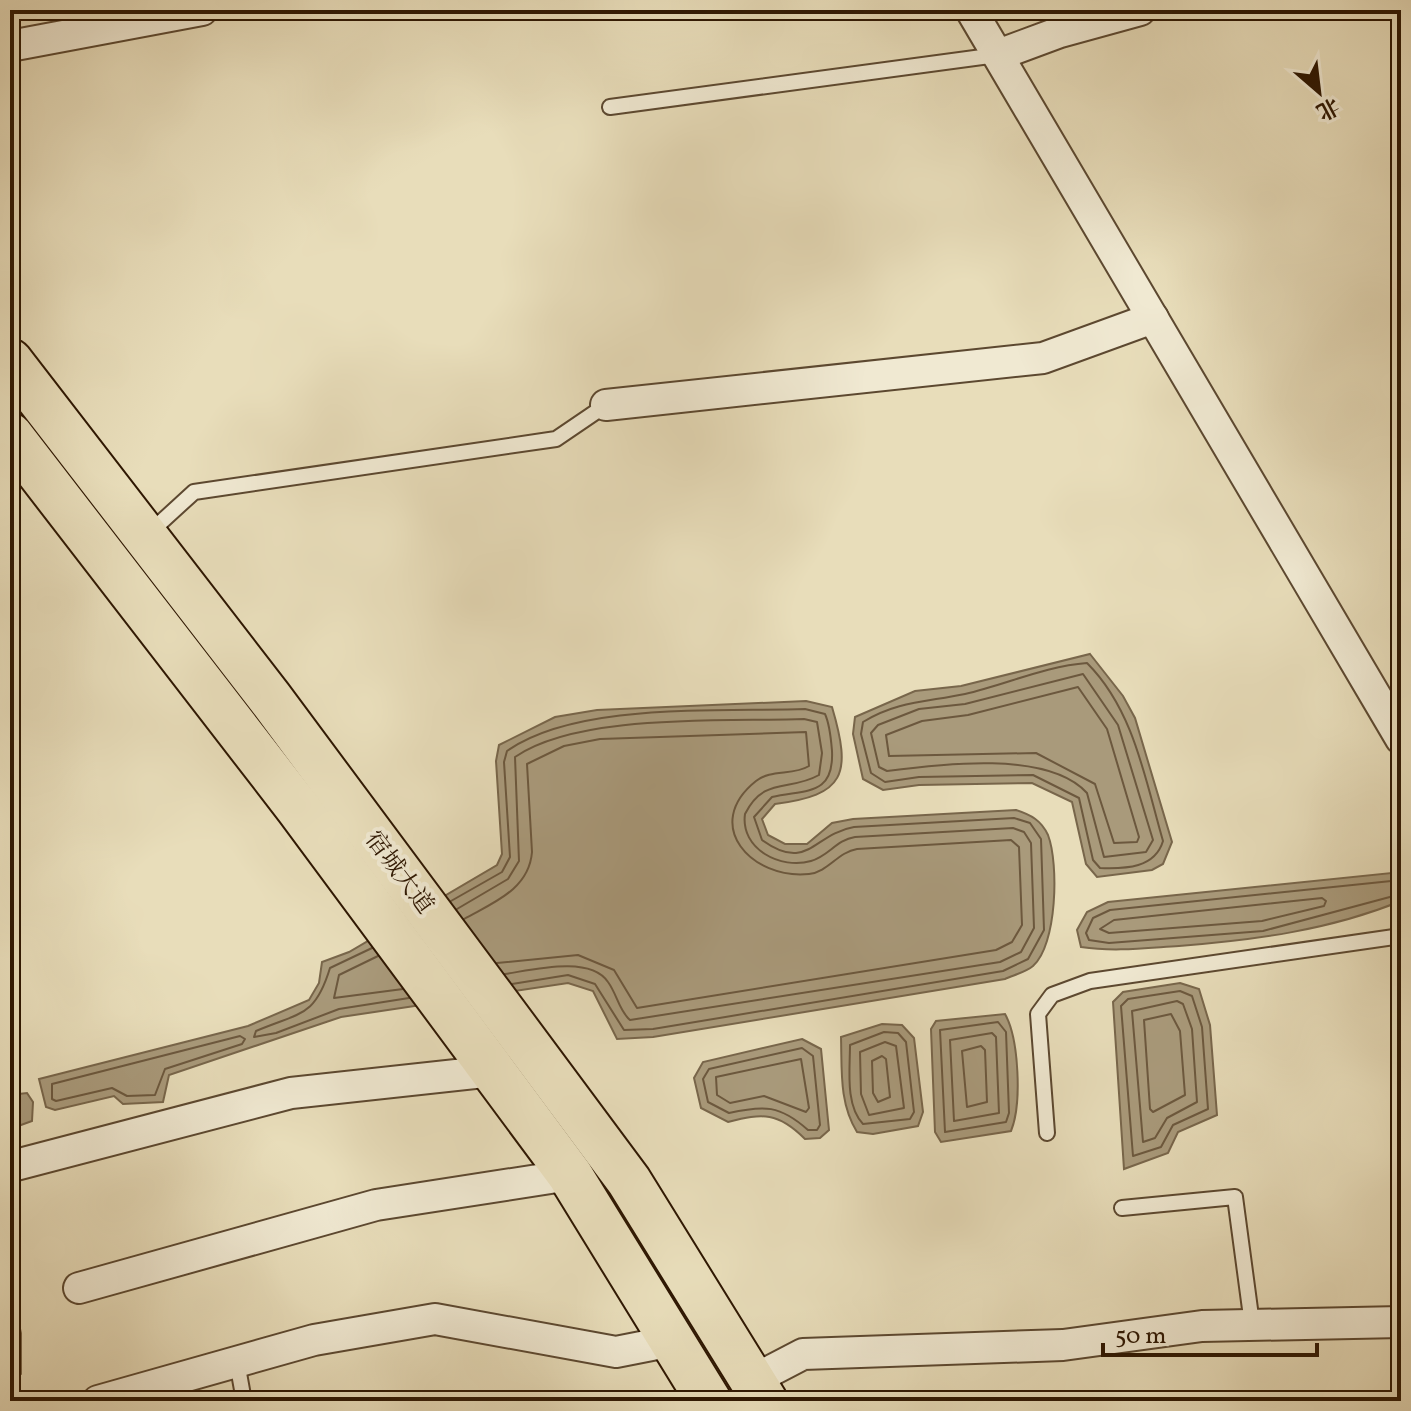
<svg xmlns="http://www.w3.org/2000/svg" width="1411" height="1411" font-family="Vollkorn,'Noto Serif SC',serif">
<rect width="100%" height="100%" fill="#e8ddba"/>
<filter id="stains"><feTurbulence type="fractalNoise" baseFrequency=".0025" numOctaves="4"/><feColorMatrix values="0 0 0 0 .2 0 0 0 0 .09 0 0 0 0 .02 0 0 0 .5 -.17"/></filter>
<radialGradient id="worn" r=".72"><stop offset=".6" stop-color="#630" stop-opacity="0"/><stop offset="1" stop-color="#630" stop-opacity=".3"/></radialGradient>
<g fill="#a99a7b" stroke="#78664b" stroke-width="2">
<polygon points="1090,654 1123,696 1135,718 1172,842 1163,864 1152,870 1097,877 1086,864 1072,802 1032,783 919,785 883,790 863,779 853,734 855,717 915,691 961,686"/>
<path d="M 806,701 L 832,707 C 852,775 845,795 775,804 L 762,819 L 768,835 L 785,844 L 807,844 L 832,823 L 853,819 L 1016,810 C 1031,815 1041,820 1048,835 C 1059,864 1057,945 1033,966 C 1026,972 1014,975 1005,979 L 653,1037 L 617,1039 L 593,991 L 568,983 L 341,1017 L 169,1075 L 163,1102 L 123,1104 L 114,1096 L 55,1110 L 46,1107 L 39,1079 L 248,1026 L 309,1000 L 319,983 L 322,962 L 349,952 L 497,865 L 502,854 L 496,761 L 499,745 L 555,717 L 597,710 Z"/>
<path d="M 1401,872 L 1401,901 C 1330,930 1255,940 1179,946 C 1146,948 1114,952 1081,947 L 1077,930 L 1087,912 L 1108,902 Z"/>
<polygon points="1180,983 1199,989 1210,1025 1217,1115 1178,1132 1168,1153 1124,1169 1113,1002 1123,992"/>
<path d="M 1005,1014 C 1019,1039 1022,1104 1011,1131 L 941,1142 L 935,1132 L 931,1029 L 936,1021 Z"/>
<path d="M 882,1024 L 902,1025 L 914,1038 L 923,1112 L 918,1126 L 873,1134 L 857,1132 C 839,1103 842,1070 841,1037 Z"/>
<path d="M 802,1039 L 821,1049 L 829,1130 L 820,1138 L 805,1139 C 778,1112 763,1113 728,1122 L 701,1108 L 694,1078 L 703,1062 Z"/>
<polygon points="27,1093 33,1102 32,1121 10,1129 10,1095"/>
<polygon points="10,1286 21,1333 21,1374 10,1381"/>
</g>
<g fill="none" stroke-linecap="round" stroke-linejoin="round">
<g stroke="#6c583e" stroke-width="2">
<path d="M 1087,663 C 1134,710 1145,779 1163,841 C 1155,868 1126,869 1100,868 L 1093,860 L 1079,798 L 1033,775 L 919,777 L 885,782 L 871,773 L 861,734 L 863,722 C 897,701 927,702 965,694 C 1005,685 1045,666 1087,663 Z"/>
<path d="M 1083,674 L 1118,725 L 1153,840 L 1146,852 L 1104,857 L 1087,793 C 1048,750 940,764 887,771 L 879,767 L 871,733 L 878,725 L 919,709 L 965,704 Z"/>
<polygon points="1078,687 1107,729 1139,837 1137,842 1114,843 1095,784 1036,753 889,756 886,735 922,721 968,715"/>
<polyline points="1401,880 1110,910 1093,918 1086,933 1089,940 1109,943 1263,931 1401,894"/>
<polygon points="1322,898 1326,901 1324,906 1262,921 1109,933 1100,929 1114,920"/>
<path d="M 451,901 L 502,872 L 510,857 L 504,762 L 507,751 C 577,702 719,712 805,709 L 825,714 C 830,725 831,739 832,751 C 834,797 805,789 772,797 L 754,817 L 762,840 C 808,873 813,834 854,827 L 1014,818 L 1030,823 L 1041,839 L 1044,930 L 1028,959 L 1003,971 L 653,1029 L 624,1030 L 595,984 L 568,975 L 512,984"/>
<path d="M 457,909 L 508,879 L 519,861 L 515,757 C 579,713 725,722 804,719 L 817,722 L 822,753 L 819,775 C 789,792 764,776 745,814 C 740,849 781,870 811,861 C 829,856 836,840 855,837 L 1013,828 L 1024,832 L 1031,843 L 1034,928 L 1021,952 L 1000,962 L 630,1020 C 619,1011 617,994 608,982 C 590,955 532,970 505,974"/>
<path d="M 464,919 C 492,903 529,890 532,852 L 527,764 L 564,746 L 600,739 L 806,732 L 809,766 C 793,776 771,769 756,781 C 701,825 752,880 809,874 C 828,872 838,852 857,849 L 1011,840 L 1019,847 L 1022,925 L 1012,942 L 996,950 L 637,1008 L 614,970 L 578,955 L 497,963"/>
<path d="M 372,948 L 330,968 C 315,1017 301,1012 256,1031 L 254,1037 L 276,1033 L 339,1009 L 409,998"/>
<polyline points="378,956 339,975 334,998 403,989"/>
<polygon points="1180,991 1192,996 1202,1027 1208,1109 1173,1125 1161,1147 1133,1156 1121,1006 1128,999"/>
<polygon points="1177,1001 1183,1004 1192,1029 1197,1102 1167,1118 1155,1138 1143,1142 1132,1011"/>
<polygon points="1171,1014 1180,1031 1185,1095 1153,1112 1150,1109 1144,1020"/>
<polygon points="998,1022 1006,1032 1009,1113 1006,1122 945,1132 940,1030"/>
<path d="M 884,1032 L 898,1033 L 906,1042 L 914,1112 L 910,1119 L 863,1124 C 845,1105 850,1069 850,1045 Z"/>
<polygon points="992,1033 996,1037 999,1113 954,1121 950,1040"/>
<polygon points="240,1036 245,1039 242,1044 165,1069 155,1095 127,1096 112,1088 56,1101 52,1099 52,1084"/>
<polygon points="885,1042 896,1046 904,1108 869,1115 861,1094 860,1052"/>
<polygon points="981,1046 985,1050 987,1102 967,1107 962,1051"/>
<path d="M 802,1048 L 813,1056 L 820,1125 L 817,1130 L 808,1130 C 780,1105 764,1105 729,1113 L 708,1102 L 703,1079 L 709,1069 Z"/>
<polygon points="882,1056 886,1059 890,1097 878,1102 873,1093 872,1061"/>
<polygon points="801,1059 809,1108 806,1112 764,1096 730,1103 717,1095 716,1077"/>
</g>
<defs>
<g id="lane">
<polyline points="610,107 997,55"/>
<polyline points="148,534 194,492 556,439 606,405"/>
<polyline points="1047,1133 1038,1014 1052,995 1090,981 1401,936"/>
<polyline points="1122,1208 1235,1197 1252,1324"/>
<polyline points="237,1362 244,1401"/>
</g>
<g id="street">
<polyline points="971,10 1401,739"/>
<polyline points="10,46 202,10"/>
<polyline points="998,55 1060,32 1140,10"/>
<polyline points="606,405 1043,358 1153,318"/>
<polyline points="12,1166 291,1093 493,1071"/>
<polyline points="79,1288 376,1205 570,1175"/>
<polyline points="753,1380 803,1354 1063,1345 1202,1326 1401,1322"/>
<polyline points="98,1401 314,1340 435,1319 616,1352 672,1341"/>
</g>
<g id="primary">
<polyline points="10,361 270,698 629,1181 765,1401"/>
<polyline points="10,435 298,808 570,1175 709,1401"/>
</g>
</defs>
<use href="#lane" stroke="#5c4830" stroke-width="18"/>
<use href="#street" stroke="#5c4830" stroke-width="34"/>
<use href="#primary" stroke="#2e1702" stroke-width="48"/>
<use href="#lane" stroke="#f0e9d2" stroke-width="14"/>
<use href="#street" stroke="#f0e9d2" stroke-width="30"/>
<use href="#primary" stroke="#e8ddba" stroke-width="44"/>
</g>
<g text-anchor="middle" stroke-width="8" stroke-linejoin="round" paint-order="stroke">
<g font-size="24" fill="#2e1702" stroke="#f0e9d2">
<text transform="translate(400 872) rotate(53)" y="8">宿城大道</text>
</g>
</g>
<rect width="1411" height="1411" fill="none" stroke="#e8ddba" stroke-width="40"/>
<rect x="12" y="12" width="1387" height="1387" fill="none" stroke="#2e1702" stroke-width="4"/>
<rect x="20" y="20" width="1371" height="1371" fill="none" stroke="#2e1702" stroke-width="2"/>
<g transform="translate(1319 92) rotate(152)" stroke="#f0e9d2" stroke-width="6" paint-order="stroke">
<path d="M0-6L14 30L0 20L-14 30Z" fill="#2e1702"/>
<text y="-12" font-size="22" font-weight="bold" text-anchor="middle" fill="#2e1702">北</text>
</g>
<path d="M1103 1343v12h214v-12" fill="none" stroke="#2e1702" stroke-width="4"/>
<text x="1115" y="1343" font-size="24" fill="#2e1702" stroke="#f0e9d2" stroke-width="6" paint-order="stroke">50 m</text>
<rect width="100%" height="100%" filter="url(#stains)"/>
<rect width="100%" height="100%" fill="url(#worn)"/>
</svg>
